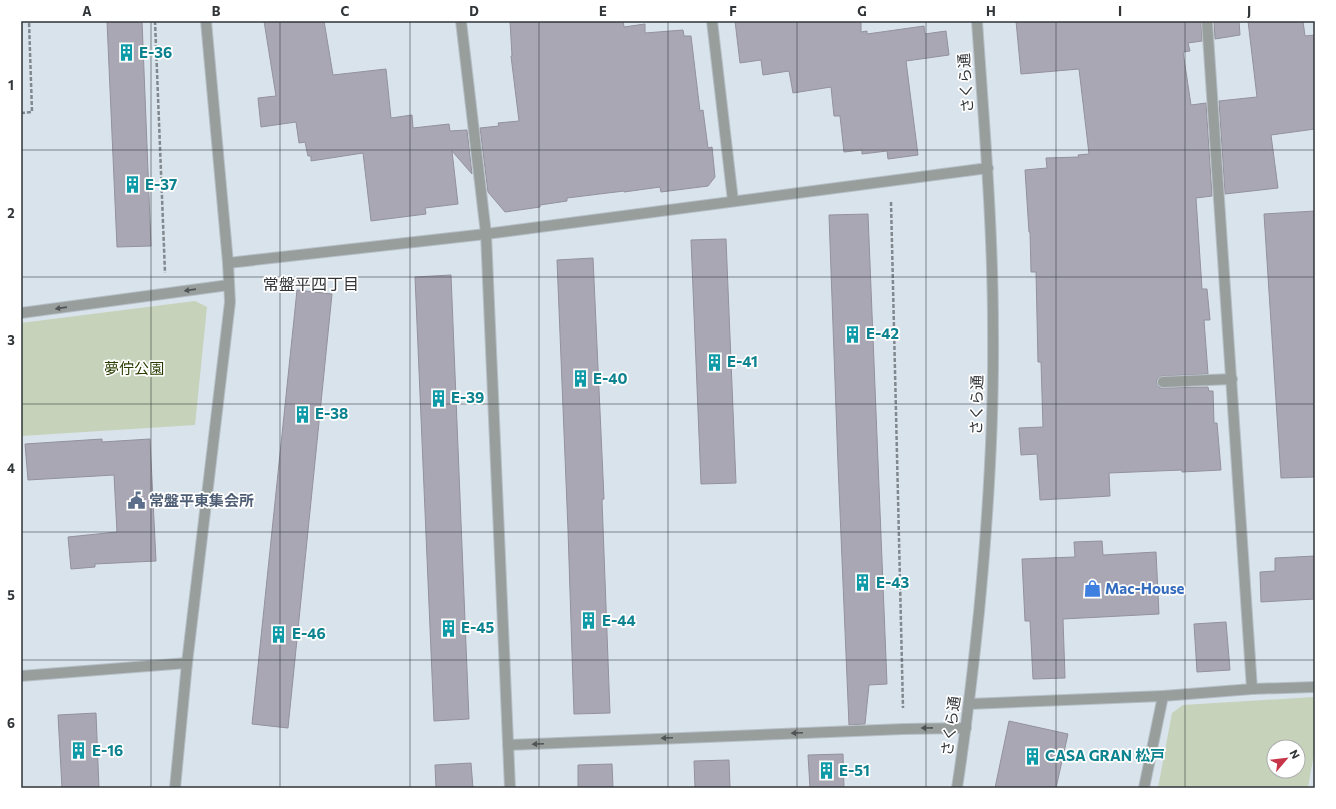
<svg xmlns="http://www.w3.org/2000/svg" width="1336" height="809" font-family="Commissioner,'Noto Sans JP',sans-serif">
<rect width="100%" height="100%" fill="#d9e3ec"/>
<g fill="#c6d2b9" fill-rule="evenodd">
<polygon points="195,301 207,307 195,425 21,436 21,323"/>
<path d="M 1314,697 L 1315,747 L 1308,788 L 1158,788 L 1172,713 L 1183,705 ZM 1274,747 L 1298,747 L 1298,771 L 1274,771 Z"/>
</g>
<g fill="#a9a7b3" stroke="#93919c">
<polygon points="107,21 142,21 151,246 117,247"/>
<polygon points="264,21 324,21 333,75 386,69 391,118 412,115 413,128 449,124 450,131 467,130 472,174 452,151 458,204 425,208 426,214 371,221 363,153 311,161 311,156 308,156 305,142 299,143 296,122 261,127 258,98 276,96"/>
<polygon points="510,21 623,21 624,27 645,24 645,33 683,30 684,36 691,36 700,111 703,110 708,148 712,147 715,177 708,186 661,192 660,187 624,192 624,191 567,198 567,201 540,205 540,207 505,212 488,192 480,128 499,126 498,123 519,121 511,56 512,56"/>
<polygon points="735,21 861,21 861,32 867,31 867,34 924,26 925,34 946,31 949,55 906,61 918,155 888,159 887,151 862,154 862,150 844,152 840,116 834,116 831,87 793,93 789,71 763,75 761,60 740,63"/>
<polygon points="1016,21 1201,21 1202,41 1188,43 1190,51 1183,52 1191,105 1206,103 1212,196 1196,198 1202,289 1207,289 1210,320 1204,320 1208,374 1162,376 1157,379 1157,383 1160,388 1163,388 1208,387 1209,391 1213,391 1214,423 1217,423 1221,470 1182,472 1182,470 1109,473 1110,496 1040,500 1037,454 1021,455 1019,428 1043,427 1041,362 1038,362 1036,272 1031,272 1030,232 1029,232 1025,170 1047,168 1046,158 1079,157 1078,155 1089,154 1079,69 1021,74"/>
<polygon points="1214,21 1239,21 1240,35 1215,39"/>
<polygon points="1248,21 1303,21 1305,36 1315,35 1315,129 1271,135 1278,188 1225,194 1219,101 1257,97"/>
<polygon points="1315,211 1315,477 1281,478 1264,214"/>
<polygon points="868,214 887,684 869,685 865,724 849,725 838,464 829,215"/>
<polygon points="726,239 736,483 701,484 691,240"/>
<polygon points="593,258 604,499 602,500 610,713 574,714 568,530 557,260"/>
<polygon points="451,275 469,719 434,721 415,277"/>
<polygon points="297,290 332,294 288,728 252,724"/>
<polygon points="102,439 102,442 150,439 156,561 95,564 95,567 71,569 68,537 117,532 114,475 28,480 25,444"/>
<polygon points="1102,541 1103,555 1156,552 1159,614 1063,619 1065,678 1033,679 1030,621 1025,621 1022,559 1075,557 1074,542"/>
<polygon points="1315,556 1315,599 1261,602 1260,572 1275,571 1275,558"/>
<polygon points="1226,622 1230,670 1197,672 1194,624"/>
<polygon points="96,713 99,788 62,788 58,715"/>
<polygon points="1009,721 1068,734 1056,788 995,788"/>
<polygon points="843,754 844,788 810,788 808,755"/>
<polygon points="729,760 730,788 695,788 694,761"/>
<polygon points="471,763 473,788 436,788 435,765"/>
<polygon points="612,764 613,788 578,788 578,765"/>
</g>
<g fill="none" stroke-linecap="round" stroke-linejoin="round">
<defs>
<g id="minor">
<polyline points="461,21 486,234 510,788"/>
<polyline points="712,21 733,201"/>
<polyline points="228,263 486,234 988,168"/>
<polyline points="21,313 229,285"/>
<polyline points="1163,382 1232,379"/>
<polyline points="21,676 187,663"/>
<polyline points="1252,689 1315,687"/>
<polyline points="969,704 1163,696"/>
<polyline points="508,745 904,729 966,728"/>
<polyline points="175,788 187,663 230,302 228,263 206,21"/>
<path d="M 957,788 C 966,729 973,671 979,612 C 988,518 994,424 993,330 C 993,227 984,124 977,21"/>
<polyline points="1144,788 1163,696 1252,689 1207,21"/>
</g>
</defs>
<use href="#minor" stroke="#b7c0c8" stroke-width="12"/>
<g stroke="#81888e" stroke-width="2.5" stroke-dasharray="4 2" stroke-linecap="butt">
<polyline points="155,21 165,273"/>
<polyline points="21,113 32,112 29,21"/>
<polyline points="891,202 903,708"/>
</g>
<use href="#minor" stroke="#989e9c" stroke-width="10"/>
</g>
<defs><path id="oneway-solid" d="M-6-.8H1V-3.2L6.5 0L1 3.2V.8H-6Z"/></defs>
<g fill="#505456">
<use href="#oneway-solid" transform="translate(190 290) rotate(172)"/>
<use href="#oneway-solid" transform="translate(61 308) rotate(172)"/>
<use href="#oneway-solid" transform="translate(927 728) rotate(179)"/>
<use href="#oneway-solid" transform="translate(797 733) rotate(178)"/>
<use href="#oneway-solid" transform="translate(667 738) rotate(178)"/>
<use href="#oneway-solid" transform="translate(538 744) rotate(178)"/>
</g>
<path fill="none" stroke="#313538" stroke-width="1" stroke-opacity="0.55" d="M 151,21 L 151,788M 280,21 L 280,788M 410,21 L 410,788M 539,21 L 539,788M 668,21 L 668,788M 797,21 L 797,788M 926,21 L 926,788M 1056,21 L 1056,788M 1185,21 L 1185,788M 21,150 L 1315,150M 21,277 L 1315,277M 21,404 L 1315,404M 21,532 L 1315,532M 21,660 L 1315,660"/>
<defs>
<symbol id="building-bare" viewBox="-9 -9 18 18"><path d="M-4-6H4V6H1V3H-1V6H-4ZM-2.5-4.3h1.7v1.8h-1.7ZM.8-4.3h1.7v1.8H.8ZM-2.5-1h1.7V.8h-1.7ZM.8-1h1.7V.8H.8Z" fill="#0f9aa8" stroke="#fff" stroke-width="2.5" paint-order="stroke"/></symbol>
<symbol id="civic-bare" viewBox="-9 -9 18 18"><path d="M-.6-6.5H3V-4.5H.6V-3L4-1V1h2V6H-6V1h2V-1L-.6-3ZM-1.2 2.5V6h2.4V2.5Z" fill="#5c6f8a" stroke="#fff" stroke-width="2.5" paint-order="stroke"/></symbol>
<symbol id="shop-bare" viewBox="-9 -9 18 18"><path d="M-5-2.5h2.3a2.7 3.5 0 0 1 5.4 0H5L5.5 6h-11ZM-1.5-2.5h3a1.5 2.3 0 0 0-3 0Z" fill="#3f7fe0" stroke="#fff" stroke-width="2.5" paint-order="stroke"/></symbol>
</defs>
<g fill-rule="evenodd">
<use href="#building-bare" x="114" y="40" width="25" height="25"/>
<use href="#building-bare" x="120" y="172" width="25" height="25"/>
<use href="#building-bare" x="840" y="322" width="25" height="25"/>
<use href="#building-bare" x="702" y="350" width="25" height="25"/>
<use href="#building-bare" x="568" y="366" width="25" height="25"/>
<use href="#building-bare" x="426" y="386" width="25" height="25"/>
<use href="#building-bare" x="290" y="402" width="25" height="25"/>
<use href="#civic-bare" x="124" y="488" width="25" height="25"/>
<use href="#building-bare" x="850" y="570" width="25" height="25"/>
<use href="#shop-bare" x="1080" y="576" width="25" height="25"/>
<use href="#building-bare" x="576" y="608" width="25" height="25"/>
<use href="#building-bare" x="436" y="616" width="25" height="25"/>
<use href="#building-bare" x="266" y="622" width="25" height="25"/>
<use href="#building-bare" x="66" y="738" width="25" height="25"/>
<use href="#building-bare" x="1020" y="744" width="25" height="25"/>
<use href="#building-bare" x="814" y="758" width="25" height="25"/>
</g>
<g text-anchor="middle" stroke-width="3.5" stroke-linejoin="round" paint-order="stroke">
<g font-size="15" font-weight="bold" fill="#0d838f" stroke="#fff" text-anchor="start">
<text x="139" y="58">E-36</text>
<text x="145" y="190">E-37</text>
<text x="866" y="339">E-42</text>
<text x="727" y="367">E-41</text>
<text x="593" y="384">E-40</text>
<text x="451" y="403">E-39</text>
<text x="315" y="419">E-38</text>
<text x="876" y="588">E-43</text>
<text x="602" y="626">E-44</text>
<text x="461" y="633">E-45</text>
<text x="292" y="639">E-46</text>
<text x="92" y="756">E-16</text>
<text x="1045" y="761">CASA GRAN 松戸</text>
<text x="839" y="776">E-51</text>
</g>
<g font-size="15" fill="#313538" stroke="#fff">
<text transform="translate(966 83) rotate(-94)" y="5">さくら通</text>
<text transform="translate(977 405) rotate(-89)" y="5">さくら通</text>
<text transform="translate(951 726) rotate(-82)" y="5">さくら通</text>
</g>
<g font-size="15" fill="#283c00" stroke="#fff">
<text x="134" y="374">夢佇公園</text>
</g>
<g font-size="15" font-weight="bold" fill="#4e5e75" stroke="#fff" text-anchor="start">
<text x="149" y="506">常盤平東集会所</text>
</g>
<g font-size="15" font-weight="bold" fill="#366cbe" stroke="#fff" text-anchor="start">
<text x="1105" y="594">Mac-House</text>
</g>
<g font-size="16" fill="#313538" stroke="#fff">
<text x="311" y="290">常盤平四丁目</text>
</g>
</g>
<rect width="1336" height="809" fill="none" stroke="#ffffff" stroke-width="44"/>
<g transform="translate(1286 759) rotate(62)"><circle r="19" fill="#ffffff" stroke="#adaeaf"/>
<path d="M0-3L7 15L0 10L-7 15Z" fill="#c63648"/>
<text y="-6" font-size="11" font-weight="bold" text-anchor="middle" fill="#313538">N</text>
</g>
<rect x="22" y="22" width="1292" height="765" fill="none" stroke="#313538" stroke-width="1.5"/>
<g font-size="13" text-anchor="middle" font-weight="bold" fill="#313538">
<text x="87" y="16">A</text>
<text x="216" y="16">B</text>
<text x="345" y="16">C</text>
<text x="474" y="16">D</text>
<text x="603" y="16">E</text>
<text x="733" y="16">F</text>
<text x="862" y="16">G</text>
<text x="991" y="16">H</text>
<text x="1120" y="16">I</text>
<text x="1249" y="16">J</text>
<text x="11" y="90">1</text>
<text x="11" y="218">2</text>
<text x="11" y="345">3</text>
<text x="11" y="473">4</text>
<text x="11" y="600">5</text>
<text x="11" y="728">6</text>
</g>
</svg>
